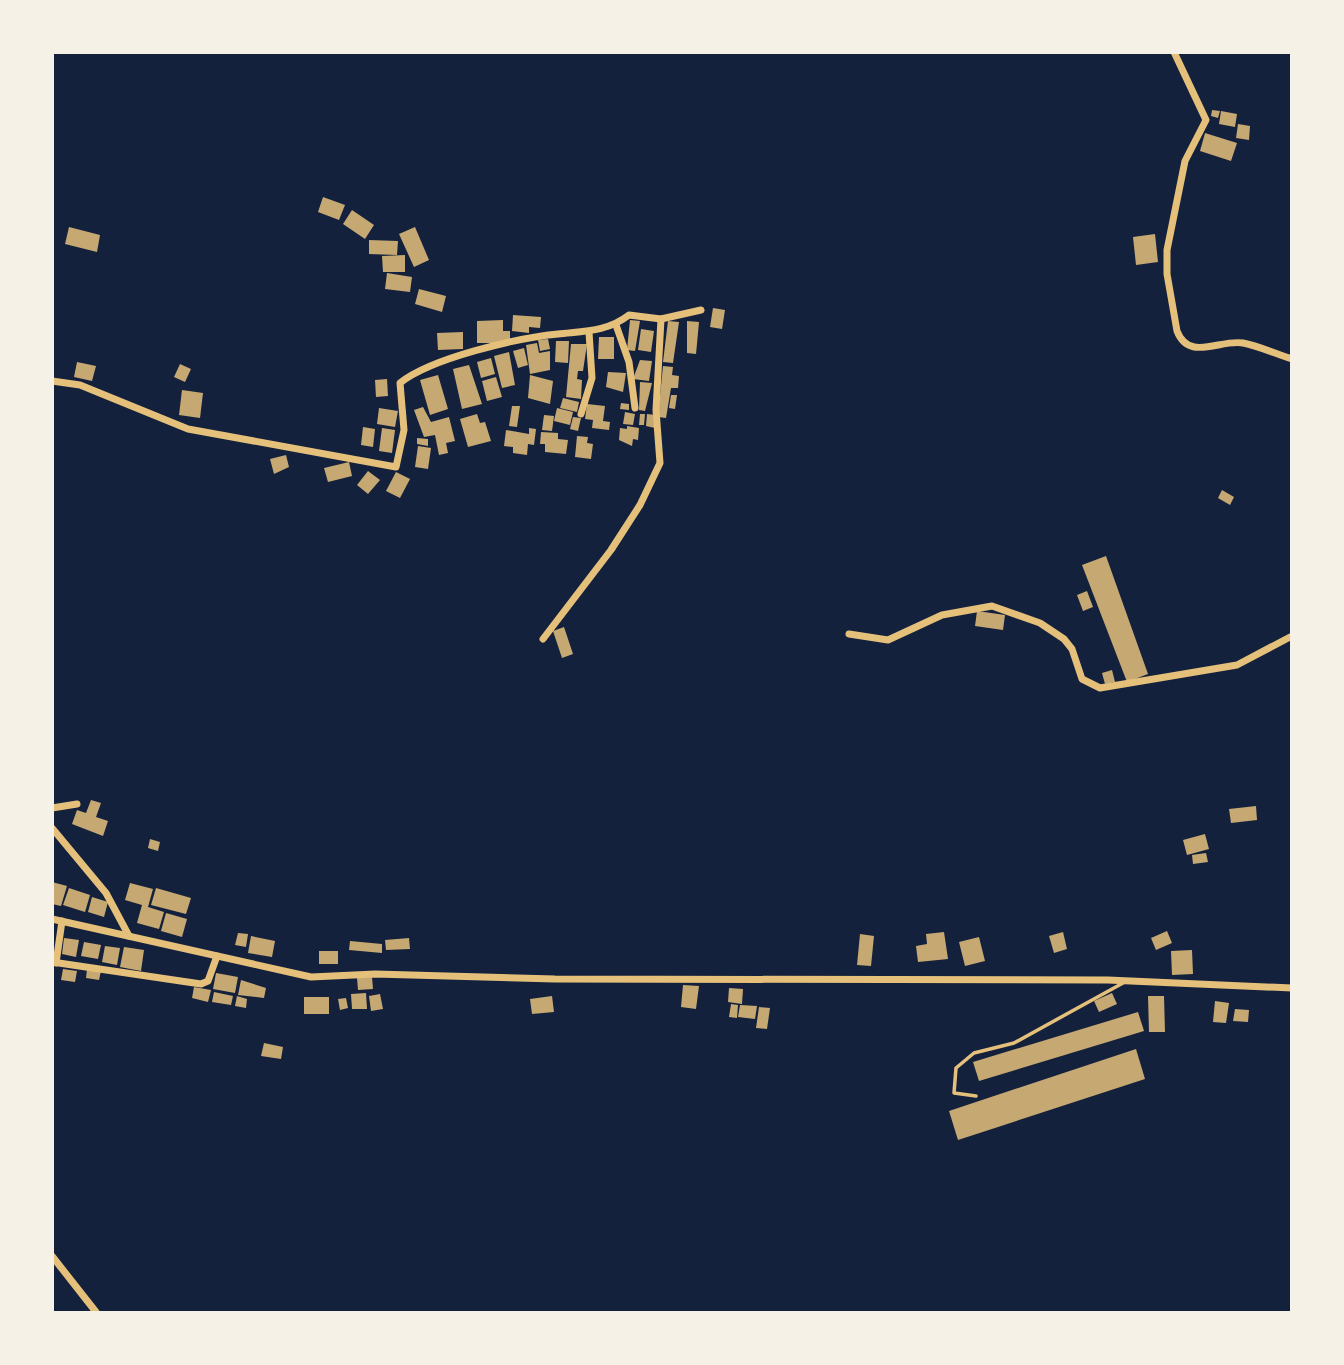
<svg xmlns="http://www.w3.org/2000/svg" width="1344" height="1365" font-family="'Nunito Sans',sans-serif">
<rect width="100%" height="100%" fill="#14213d"/>
<g fill="#c6a872">
<polygon points="1212,110 1220,111 1218,118 1211,116"/>
<polygon points="1221,111 1237,114 1235,127 1219,124"/>
<polygon points="1238,124 1250,126 1249,140 1236,138"/>
<polygon points="1205,133 1237,143 1231,161 1200,151"/>
<polygon points="323,197 345,205 339,220 318,212"/>
<polygon points="352,210 374,225 365,239 343,224"/>
<polygon points="69,227 100,235 97,252 65,244"/>
<polygon points="415,227 429,260 414,267 399,234"/>
<polygon points="1155,234 1158,262 1136,265 1133,237"/>
<polygon points="369,240 398,241 397,255 369,254"/>
<polygon points="405,255 405,272 383,272 382,256"/>
<polygon points="387,273 412,277 410,292 385,289"/>
<polygon points="419,289 446,296 442,312 415,304"/>
<polygon points="713,308 725,310 722,329 710,327"/>
<polygon points="513,315 541,317 540,328 529,327 529,333 512,331"/>
<polygon points="503,320 503,331 510,331 510,343 477,343 477,321"/>
<polygon points="630,320 640,321 635,351 627,350"/>
<polygon points="668,321 679,322 673,363 663,362"/>
<polygon points="687,321 699,322 696,354 687,353"/>
<polygon points="641,329 654,331 651,352 638,350"/>
<polygon points="463,332 463,349 438,350 437,333"/>
<polygon points="599,337 614,337 614,359 598,359"/>
<polygon points="548,339 550,349 540,351 538,340"/>
<polygon points="556,341 569,341 568,363 555,362"/>
<polygon points="537,343 539,353 550,351 550,370 530,374 526,345"/>
<polygon points="571,344 587,344 583,371 578,371 577,379 582,380 581,399 566,397"/>
<polygon points="524,348 528,365 518,368 513,351"/>
<polygon points="509,352 515,385 502,388 494,356"/>
<polygon points="491,358 495,374 481,378 477,362"/>
<polygon points="640,360 652,361 649,381 633,379"/>
<polygon points="77,362 96,366 92,381 74,377"/>
<polygon points="180,364 191,369 185,382 174,377"/>
<polygon points="469,365 482,404 462,409 453,369"/>
<polygon points="663,366 673,367 672,375 679,376 678,388 671,388 666,418 658,417"/>
<polygon points="608,372 626,373 623,392 606,387"/>
<polygon points="438,375 448,409 430,415 420,380"/>
<polygon points="530,375 553,381 550,404 528,398"/>
<polygon points="496,377 502,397 487,401 482,381"/>
<polygon points="387,379 388,396 376,397 375,380"/>
<polygon points="640,382 652,383 645,411 639,410"/>
<polygon points="182,390 203,393 200,418 179,415"/>
<polygon points="671,395 677,395 675,409 669,408"/>
<polygon points="563,398 579,402 577,412 560,408"/>
<polygon points="621,403 629,404 629,410 620,409"/>
<polygon points="587,404 605,406 603,421 610,422 609,430 592,428 593,420 585,419"/>
<polygon points="512,406 520,406 517,427 509,426"/>
<polygon points="423,407 431,422 449,417 455,441 446,443 448,453 439,455 435,435 424,437 414,410"/>
<polygon points="379,408 398,411 395,427 377,424"/>
<polygon points="557,408 573,412 570,425 554,421"/>
<polygon points="625,412 635,414 633,425 623,424"/>
<polygon points="477,414 480,423 485,422 491,441 468,447 460,419"/>
<polygon points="640,414 645,414 644,425 639,425"/>
<polygon points="647,414 656,415 655,428 646,426"/>
<polygon points="544,415 554,416 552,431 542,430"/>
<polygon points="573,417 581,418 578,431 570,429"/>
<polygon points="627,426 639,428 638,440 633,439 632,446 619,440 620,428 627,429"/>
<polygon points="363,427 375,429 373,447 361,445"/>
<polygon points="382,428 395,430 392,453 379,451"/>
<polygon points="529,428 536,429 534,445 528,444 527,455 513,453 513,447 504,446 506,430 529,434"/>
<polygon points="541,432 558,433 558,439 568,440 566,454 545,452 545,444 540,444"/>
<polygon points="577,436 588,437 587,443 593,444 591,459 575,457"/>
<polygon points="417,438 428,439 428,446 417,444"/>
<polygon points="418,446 431,448 428,469 415,467"/>
<polygon points="286,455 289,467 274,474 270,459"/>
<polygon points="349,462 352,476 328,482 324,468"/>
<polygon points="368,471 380,480 368,494 357,485"/>
<polygon points="396,472 410,479 400,498 386,491"/>
<polygon points="1222,490 1234,497 1230,505 1218,498"/>
<polygon points="1106,556 1148,674 1127,682 1082,565"/>
<polygon points="1087,591 1093,607 1083,611 1077,595"/>
<polygon points="977,611 1005,615 1003,630 975,626"/>
<polygon points="564,627 573,654 562,658 553,631"/>
<polygon points="1112,670 1115,682 1105,684 1102,673"/>
<polygon points="91,800 101,803 96,817 108,821 103,836 72,824 77,810 86,813"/>
<polygon points="1256,806 1257,820 1231,823 1229,809"/>
<polygon points="1205,834 1209,849 1187,855 1183,840"/>
<polygon points="150,839 160,842 158,851 148,848"/>
<polygon points="1206,853 1208,862 1193,864 1192,855"/>
<polygon points="52,882 67,886 61,906 52,904"/>
<polygon points="130,883 153,889 148,907 164,912 159,929 137,923 142,905 125,900"/>
<polygon points="69,888 90,895 85,912 63,905"/>
<polygon points="156,888 191,898 186,914 151,905"/>
<polygon points="92,897 108,902 104,917 88,912"/>
<polygon points="166,913 187,919 182,937 161,931"/>
<polygon points="1167,931 1172,943 1156,950 1151,938"/>
<polygon points="944,932 948,959 918,962 916,946 927,944 926,934"/>
<polygon points="1063,932 1067,949 1054,953 1049,936"/>
<polygon points="238,933 248,934 246,947 235,945"/>
<polygon points="860,934 874,936 871,966 857,965"/>
<polygon points="251,936 275,941 272,957 248,953"/>
<polygon points="979,937 985,961 965,966 959,942"/>
<polygon points="64,938 79,940 76,957 62,954"/>
<polygon points="409,938 410,949 386,950 385,940"/>
<polygon points="350,941 382,944 382,953 349,950"/>
<polygon points="84,942 101,945 98,959 81,956"/>
<polygon points="105,946 120,948 117,965 102,962"/>
<polygon points="124,947 144,950 141,971 120,967"/>
<polygon points="1192,950 1193,974 1172,975 1171,951"/>
<rect x="319" y="951" width="19" height="13"/>
<polygon points="63,969 77,971 75,982 61,980"/>
<polygon points="87,969 101,971 99,980 86,978"/>
<polygon points="216,973 238,977 235,993 213,989"/>
<polygon points="372,977 373,989 358,990 357,978"/>
<polygon points="241,980 266,988 264,998 238,995"/>
<polygon points="683,985 699,986 696,1009 681,1007"/>
<polygon points="194,987 211,990 208,1002 192,998"/>
<polygon points="729,988 743,989 742,1004 728,1002"/>
<polygon points="214,992 233,996 231,1005 212,1002"/>
<polygon points="366,993 367,1009 352,1009 351,994"/>
<polygon points="1112,993 1117,1004 1099,1012 1094,1001"/>
<polygon points="380,994 383,1009 371,1011 369,996"/>
<polygon points="237,996 247,999 246,1008 235,1006"/>
<polygon points="552,996 554,1012 532,1014 530,999"/>
<polygon points="1148,996 1164,996 1165,1032 1149,1032"/>
<rect x="304" y="997" width="25" height="17"/>
<polygon points="346,998 348,1008 340,1010 338,999"/>
<polygon points="1215,1001 1229,1003 1226,1023 1213,1022"/>
<polygon points="731,1004 738,1005 737,1018 729,1017"/>
<polygon points="740,1005 757,1006 755,1019 738,1017"/>
<polygon points="759,1007 770,1008 767,1029 756,1028"/>
<polygon points="1235,1009 1249,1010 1248,1022 1233,1021"/>
<polygon points="1138,1012 1144,1031 979,1081 973,1062"/>
<polygon points="264,1043 283,1047 281,1059 261,1056"/>
<polygon points="1136,1049 1145,1079 958,1140 949,1111"/>
</g>
<g fill="none" stroke-linecap="round" stroke-linejoin="round">
<polyline stroke="#e5c07b" stroke-width="3.5" points="976,1096 954,1093 956,1068 974,1053 1014,1043 1123,983"/>
<g stroke="#e5c07b" stroke-width="7">
<path d="M 1174,52 L 1206,120 L 1185,161 L 1167,250 L 1167,274 L 1177,331 C 1189,362 1220,339 1243,343 C 1259,346 1276,354 1292,359"/>
<polyline points="616,325 629,362 635,408"/>
<path d="M 52,381 L 80,385 L 188,429 L 396,467 L 404,430 L 400,383 C 431,358 517,338 558,334 C 584,331 607,332 629,315 L 661,319 L 701,310"/>
<polyline points="581,414 592,378 589,332"/>
<polyline points="849,634 888,640 942,615 992,606 1040,623 1064,639 1072,649 1082,679 1100,688 1237,665 1292,636"/>
<polyline points="543,639 611,550 640,505 660,463 656,410 661,319"/>
<polyline points="52,808 77,804"/>
<polyline points="52,828 106,893 129,936"/>
<polyline points="52,919 311,977 375,974 555,979 1108,980 1292,988"/>
<polyline points="52,962 201,984 208,981 217,956"/>
<polyline points="56,963 62,921"/>
<polyline points="52,1256 96,1312"/>
</g>
</g>
<rect width="1344" height="1365" fill="none" stroke="#f6f1e7" stroke-width="108"/>
</svg>
